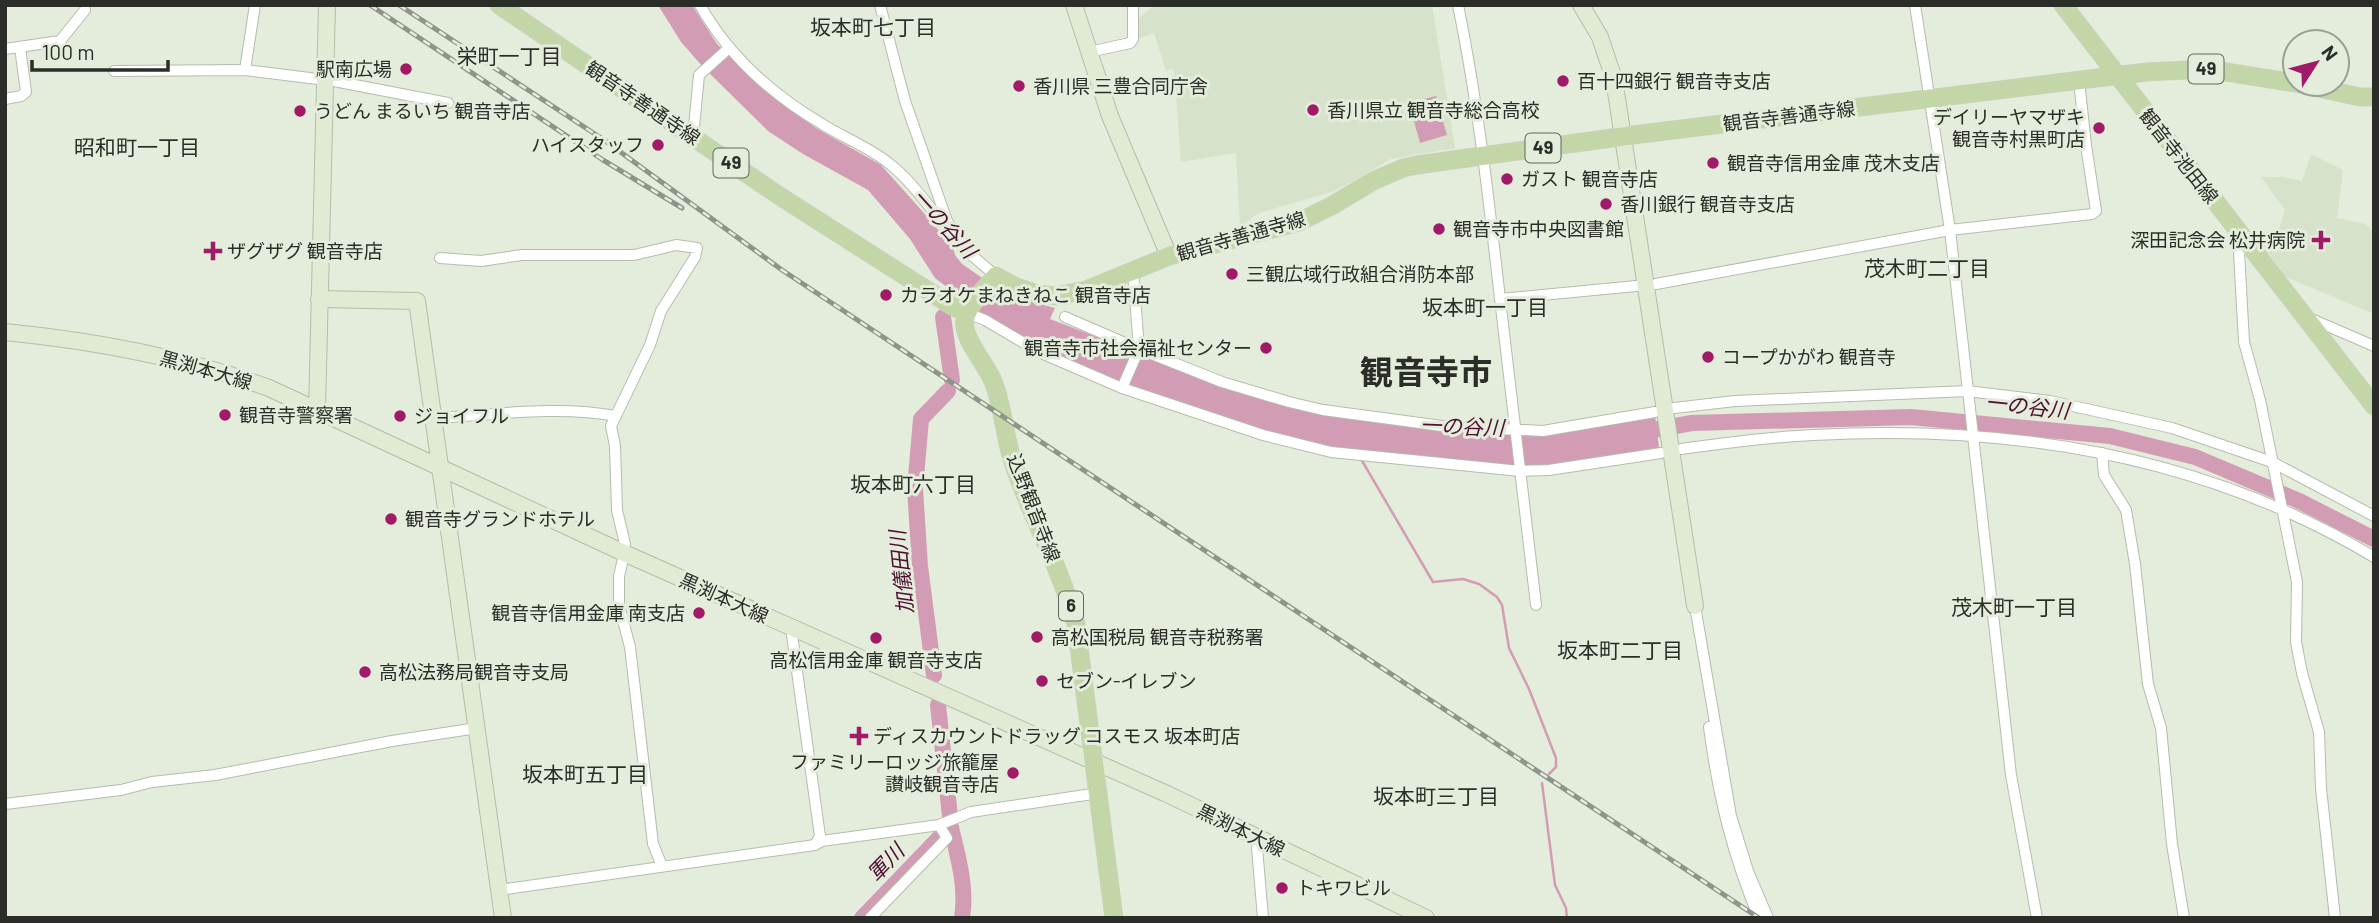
<svg xmlns="http://www.w3.org/2000/svg" width="2379" height="923" font-family="Barlow,'Noto Sans JP',sans-serif">
<rect width="100%" height="100%" fill="#e4ecdb"/>
<g fill="#d7e2cb">
<polygon points="1155,5 1432,5 1455,148 1391,159 1335,191 1259,213 1240,227 1236,153 1181,162 1174,69 1166,71 1154,33 1138,39 1139,18"/>
<polygon points="2311,154 2343,170 2337,218 2365,224 2374,232 2374,314 2281,275 2260,248 2278,231 2285,210 2261,177 2282,177 2302,181"/>
</g>
<g fill="#d29db4">
<polygon points="658,5 692,5 717,44 759,86 816,128 881,165 931,221 953,248 955,255 962,264 1007,295 1055,308 1050,319 1219,384 1315,411 1504,432 1655,415 1659,448 1541,466 1509,465 1319,446 1217,417 1118,381 1047,349 983,314 935,278 910,239 868,190 803,154 768,131 703,67 681,42"/>
<polygon points="1436,96 1447,135 1420,143 1409,103"/>
</g>
<g fill="none" stroke-linecap="round" stroke-linejoin="round">
<g stroke="#d29db4" stroke-width="2.5">
<polyline points="1361,459 1433,582 1463,579 1479,584 1497,597 1502,605 1509,648 1529,689 1556,758 1556,767 1549,774"/>
<polyline points="1542,783 1555,885 1566,908 1567,918"/>
</g>
<g stroke="#d29db4" stroke-width="16">
<polyline points="943,317 952,380"/>
<polyline points="1636,433 1692,423 1911,417 2110,436 2195,457 2297,500 2374,539"/>
<polyline points="934,675 920,566 915,489 921,419 948,391"/>
<polyline points="938,705 950,816"/>
<path d="M 951,827 C 958,857 967,887 962,918"/>
<polyline points="862,918 940,837"/>
</g>
<defs>
<g id="street">
<path d="M 700,5 C 728,55 773,95 822,124 C 844,138 871,148 891,165 C 909,179 923,199 938,217 L 947,221"/>
<polyline points="880,5 905,101 947,221 969,253 996,276"/>
<path d="M 1458,5 C 1478,103 1489,201 1500,299"/>
<polyline points="1915,5 1950,230 2011,775 2037,918"/>
<polyline points="5,49 60,41 85,10"/>
<polyline points="1089,52 1130,43 1133,39 1133,5"/>
<polyline points="245,70 255,5"/>
<polyline points="114,71 245,70 334,81 448,103"/>
<polyline points="5,99 21,96 26,92 20,47"/>
<polyline points="693,137 699,75 729,48"/>
<polyline points="2238,234 2244,342 2260,400 2294,567 2297,582 2296,642 2302,673 2319,732 2321,788 2335,918"/>
<polyline points="440,258 481,261 522,255 634,255 676,245 697,248 695,257 661,311 650,345 611,426 615,446 617,510 625,544"/>
<polyline points="1133,271 1139,349 1222,382 1289,402 1323,410 1442,426 1543,431 1655,412"/>
<polyline points="1656,284 1950,230 2092,214 2096,211 2086,145 2079,81"/>
<polyline points="967,313 985,320 1041,353 1122,388 1263,435 1331,452 1520,471 1549,470 1661,453"/>
<polyline points="1065,317 1139,349 1122,388"/>
<polyline points="2309,318 2374,346"/>
<polyline points="1674,408 1735,401 1967,391 2050,401 2172,428 2272,462 2374,516"/>
<path d="M 434,418 C 494,415 557,405 616,416"/>
<path d="M 1681,449 C 1724,443 1768,437 1813,435 C 2010,424 2202,454 2374,557"/>
<polyline points="2102,453 2104,475 2126,510 2135,564 2148,684 2161,728 2172,844 2184,918"/>
<polyline points="623,559 619,576 619,605 630,647 653,844 662,866"/>
<polyline points="1536,605 1500,299 1636,286"/>
<polyline points="1695,606 1731,816 1748,871 1768,918"/>
<polyline points="792,635 820,836 815,845"/>
<path d="M 1709,727 C 1718,795 1732,854 1759,918"/>
<polyline points="5,804 121,790 152,782 215,775 392,741 477,728"/>
<polyline points="1257,848 1263,918"/>
<polyline points="506,889 815,845 822,841 939,825 971,812 1099,793"/>
<polyline points="870,918 947,838 939,825"/>
</g>
<g id="secondary">
<polyline points="1074,5 1110,116 1169,256"/>
<polyline points="1581,5 1600,37 1614,79 1695,606"/>
<polyline points="319,299 417,301 503,918"/>
<path d="M 5,332 C 95,341 184,357 269,388 L 624,553 L 1167,794 L 1426,918"/>
<polyline points="317,410 327,5"/>
</g>
<g id="primary">
<polyline points="499,5 778,195 952,306 967,313"/>
<polyline points="2063,5 2374,406"/>
<polyline points="2300,84 2360,97 2374,97"/>
<path d="M 1114,918 L 1076,624 C 1060,566 1030,515 1012,459 C 1004,433 1003,406 993,381 C 986,364 961,337 965,319 C 967,306 987,286 996,276 L 1014,286 L 1037,294 L 1056,296 L 1086,290 L 1169,256 L 1299,222 L 1333,205 L 1373,181 L 1403,168 L 1417,165 L 1641,134 L 2146,72 L 2207,69 L 2295,83"/>
</g>
</defs>
<use href="#street" stroke="#b5bcac" stroke-width="12"/>
<use href="#secondary" stroke="#b5bcac" stroke-width="18"/>
<use href="#primary" stroke="#d0d1d0" stroke-width="19"/>
<use href="#street" stroke="#fff" stroke-width="10"/>
<use href="#secondary" stroke="#e1ead3" stroke-width="16"/>
<use href="#primary" stroke="#c2d6a7" stroke-width="18"/>
<defs>
<g id="rail">
<polyline points="370,5 603,160 682,208"/>
<polyline points="399,5 604,140 782,270 1759,918"/>
</g>
</defs>
<use href="#rail" stroke="#8e9488" stroke-width="5"/>
<use href="#rail" stroke="#e4ecdb" stroke-width="2.5" stroke-dasharray="8" stroke-linecap="butt"/>
</g>
<g fill="#a01a68" stroke="#e4ecdb" stroke-width="2.5">
<circle cx="406" cy="69" r="7"/>
<circle cx="1563" cy="81" r="7"/>
<circle cx="1019" cy="86" r="7"/>
<circle cx="1313" cy="110" r="7"/>
<circle cx="300" cy="111" r="7"/>
<circle cx="2099" cy="128" r="7"/>
<circle cx="658" cy="145" r="7"/>
<circle cx="1713" cy="163" r="7"/>
<circle cx="1507" cy="179" r="7"/>
<circle cx="1606" cy="204" r="7"/>
<circle cx="1439" cy="229" r="7"/>
<path d="M2317.5 229.5h7v7h7v7h-7v7h-7v-7h-7v-7h7z"/>
<path d="M209.5 240.5h7v7h7v7h-7v7h-7v-7h-7v-7h7z"/>
<circle cx="1232" cy="274" r="7"/>
<circle cx="886" cy="295" r="7"/>
<circle cx="1266" cy="348" r="7"/>
<circle cx="1708" cy="357" r="7"/>
<circle cx="225" cy="415" r="7"/>
<circle cx="400" cy="416" r="7"/>
<circle cx="391" cy="519" r="7"/>
<circle cx="699" cy="613" r="7"/>
<circle cx="1037" cy="637" r="7"/>
<circle cx="876" cy="638" r="7"/>
<circle cx="365" cy="672" r="7"/>
<circle cx="1042" cy="681" r="7"/>
<path d="M855.5 725.5h7v7h7v7h-7v7h-7v-7h-7v-7h7z"/>
<circle cx="1013" cy="773" r="7"/>
<circle cx="1282" cy="888" r="7"/>
</g>
<g text-anchor="middle" stroke-width="6" stroke-linejoin="round" paint-order="stroke">
<g fill="#e4ecdb" stroke="#62675e" stroke-width="2">
<rect x="2188.5" y="54.5" width="35" height="29" rx="5"/>
<rect x="1525.5" y="133.5" width="35" height="29" rx="5"/>
<rect x="713.5" y="148.5" width="35" height="29" rx="5"/>
<rect x="1059" y="591.5" width="24" height="29" rx="5"/>
</g>
<g font-size="18" font-weight="bold" fill="#2b2e28">
<text x="2206" y="75">49</text>
<text x="1543" y="154">49</text>
<text x="731" y="169">49</text>
<text x="1071" y="612">6</text>
</g>
<g font-size="19" fill="#2b2e28" stroke="#e4ecdb" text-anchor="start">
<text x="392" y="76" text-anchor="end">駅南広場</text>
<text x="1577" y="88">百十四銀行 観音寺支店</text>
<text x="1033" y="93">香川県 三豊合同庁舎</text>
<text x="1327" y="117">香川県立 観音寺総合高校</text>
<text x="314" y="118">うどん まるいち 観音寺店</text>
<text x="2085" y="124" text-anchor="end">デイリーヤマザキ<tspan x="2085" dy="22">観音寺村黒町店</tspan></text>
<text x="644" y="152" text-anchor="end">ハイスタッフ</text>
<text x="1727" y="170">観音寺信用金庫 茂木支店</text>
<text x="1521" y="186">ガスト 観音寺店</text>
<text x="1620" y="211">香川銀行 観音寺支店</text>
<text x="1453" y="236">観音寺市中央図書館</text>
<text x="2305" y="247" text-anchor="end">深田記念会 松井病院</text>
<text x="227" y="258">ザグザグ 観音寺店</text>
<text x="1246" y="281">三観広域行政組合消防本部</text>
<text x="900" y="302">カラオケまねきねこ 観音寺店</text>
<text x="1252" y="355" text-anchor="end">観音寺市社会福祉センター</text>
<text x="1722" y="364">コープかがわ 観音寺</text>
<text x="239" y="422">観音寺警察署</text>
<text x="414" y="423">ジョイフル</text>
<text x="405" y="526">観音寺グランドホテル</text>
<text x="685" y="620" text-anchor="end">観音寺信用金庫 南支店</text>
<text x="1051" y="644">高松国税局 観音寺税務署</text>
<text x="876" y="667" text-anchor="middle">高松信用金庫 観音寺支店</text>
<text x="379" y="679">高松法務局観音寺支局</text>
<text x="1056" y="688">セブン-イレブン</text>
<text x="873" y="743">ディスカウントドラッグ コスモス 坂本町店</text>
<text x="999" y="769" text-anchor="end">ファミリーロッジ旅籠屋<tspan x="999" dy="22">讃岐観音寺店</tspan></text>
<text x="1296" y="895">トキワビル</text>
</g>
<g font-size="19" fill="#2b2e28" stroke="#e4ecdb">
<text transform="translate(643 103) rotate(34)" y="7">観音寺善通寺線</text>
<text transform="translate(1789 116) rotate(-7)" y="7">観音寺善通寺線</text>
<text transform="translate(2179 156) rotate(52)" y="7">観音寺池田線</text>
<text transform="translate(1241 236) rotate(-16)" y="7">観音寺善通寺線</text>
<text transform="translate(206 370) rotate(16)" y="7">黒渕本大線</text>
<text transform="translate(1034 508) rotate(69)" y="7">込野観音寺線</text>
<text transform="translate(724 598) rotate(24)" y="7">黒渕本大線</text>
<text transform="translate(1241 830) rotate(26)" y="7">黒渕本大線</text>
</g>
<g font-size="21" fill="#2b2e28" stroke="#e4ecdb">
<text x="873" y="35">坂本町七丁目</text>
<text x="509" y="64">栄町一丁目</text>
<text x="137" y="155">昭和町一丁目</text>
<text x="1927" y="276">茂木町二丁目</text>
<text x="1485" y="315">坂本町一丁目</text>
<text x="913" y="492">坂本町六丁目</text>
<text x="2014" y="615">茂木町一丁目</text>
<text x="1620" y="658">坂本町二丁目</text>
<text x="585" y="782">坂本町五丁目</text>
<text x="1436" y="804">坂本町三丁目</text>
</g>
<g font-size="21" font-style="italic" fill="#4e0f31" stroke="#e4ecdb">
<text transform="translate(944 224) rotate(48)" y="7">一の谷川</text>
<text transform="translate(2027 407) rotate(6)" y="7">一の谷川</text>
<text transform="translate(1462 427) rotate(2)" y="7">一の谷川</text>
<text transform="translate(902 572) rotate(-96)" y="7">加儀田川</text>
<text transform="translate(886 863) rotate(-46)" y="7">軍川</text>
</g>
<g font-size="33" font-weight="bold" fill="#2b2e28" stroke="#e4ecdb">
<text x="1426" y="384">観音寺市</text>
</g>
</g>
<rect width="2379" height="923" fill="none" stroke="#2b2e28" stroke-width="14"/>
<g transform="translate(2316 63) rotate(54)"><circle r="33" fill="#e4ecdb" stroke="#9aa093" stroke-width="2"/>
<path d="M0-5L12 26L0 18L-12 26Z" fill="#a01a68"/>
<text y="-10" font-size="19" font-weight="bold" text-anchor="middle" fill="#2b2e28">N</text>
</g>
<path d="M32 60v10h136v-10" fill="none" stroke="#2b2e28" stroke-width="3.5"/>
<text x="42" y="60" font-size="21" fill="#2b2e28" stroke="#e4ecdb" stroke-width="5" paint-order="stroke">100 m</text>
</svg>
